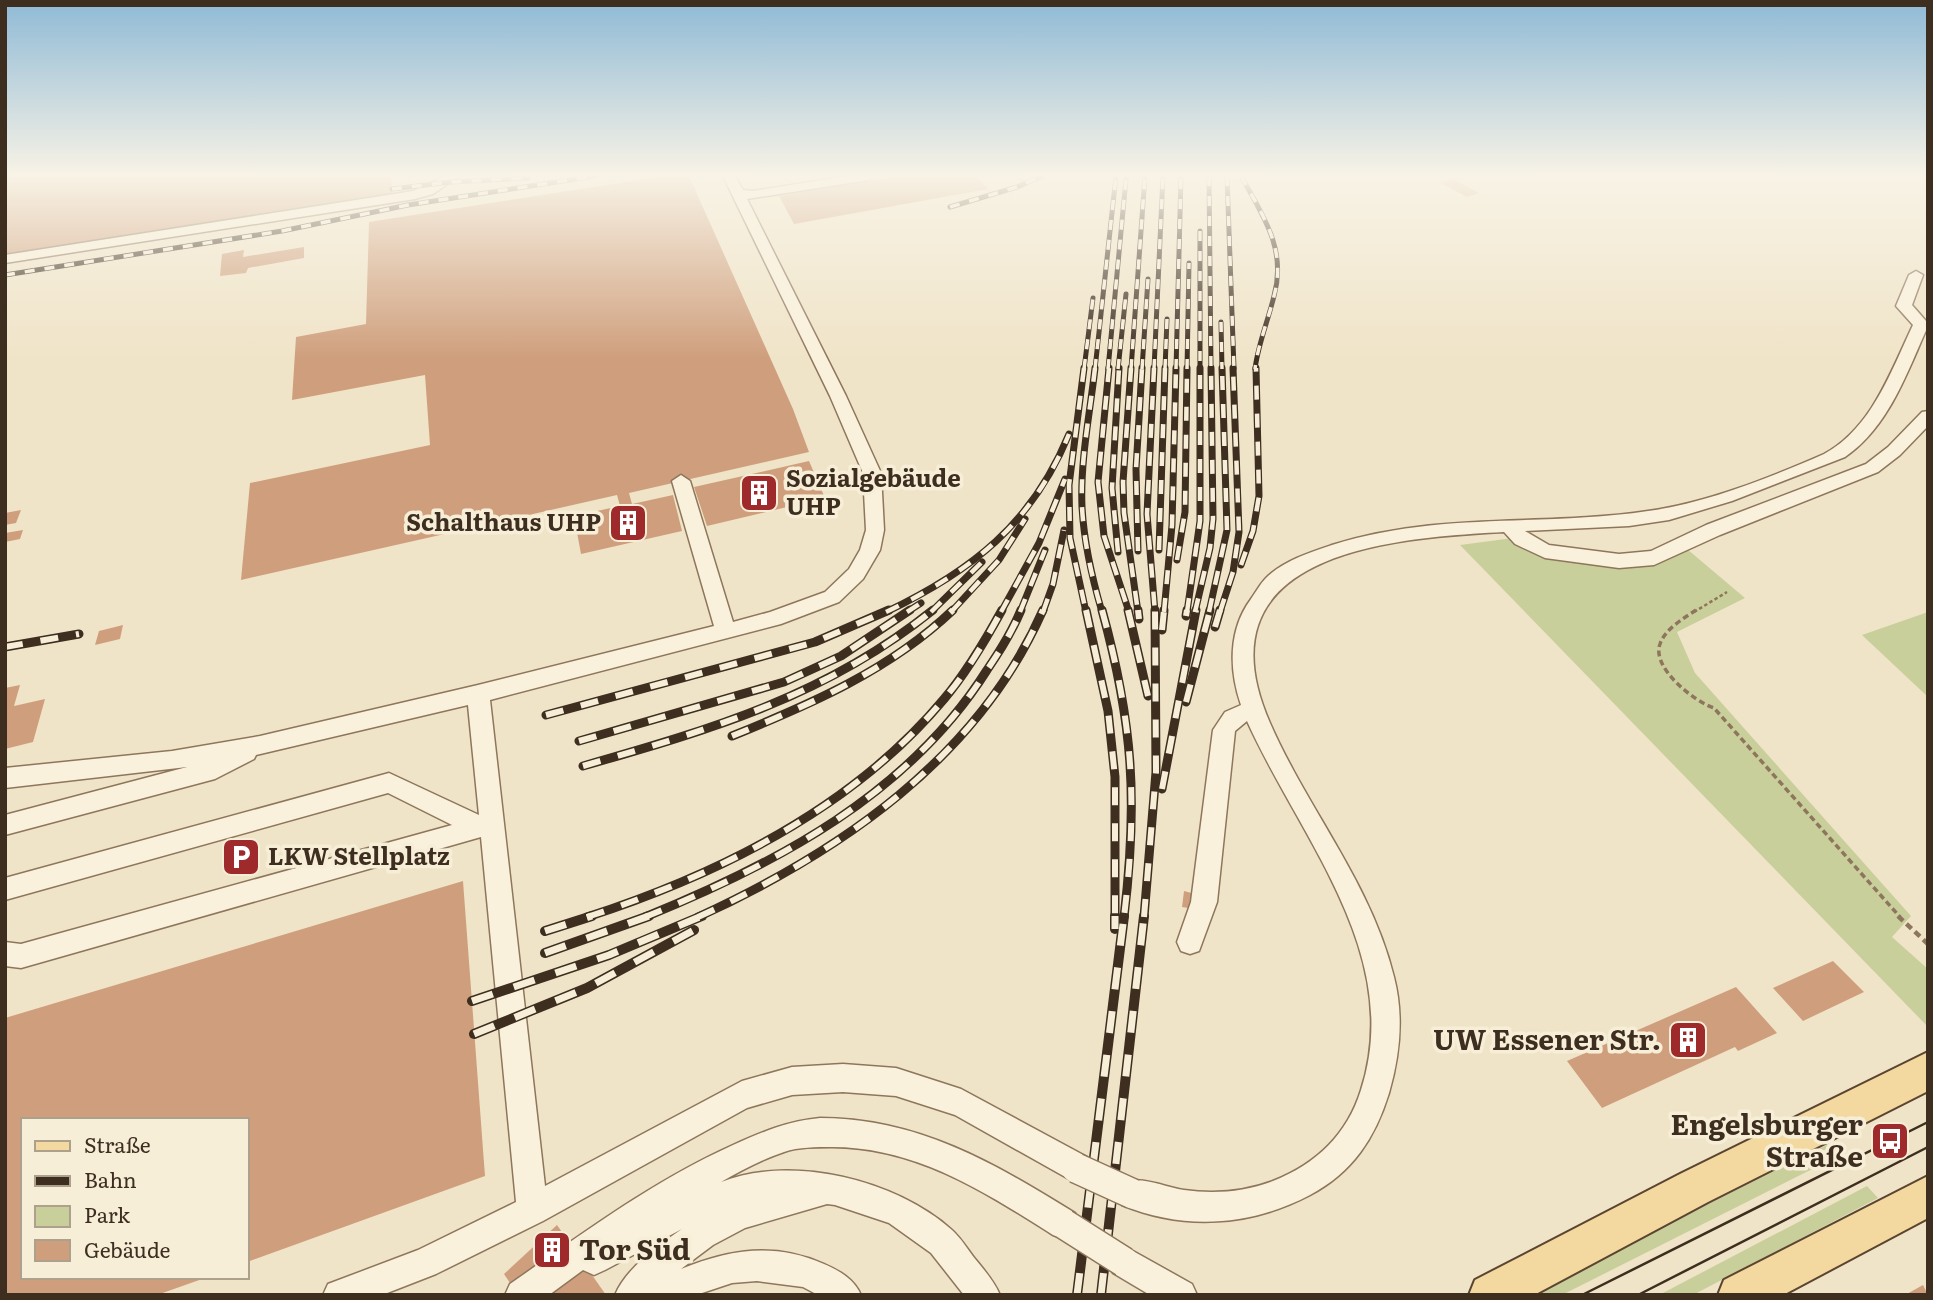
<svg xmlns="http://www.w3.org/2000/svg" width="1933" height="1300" font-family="Literata,serif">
<rect width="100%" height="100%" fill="#f0e4c8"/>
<g fill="#c9cf9b">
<polygon points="1513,538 1579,560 1687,549 1745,598 1677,632 1695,673 1911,916 1892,937 1928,969 1928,1027 1460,545"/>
<polygon points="1928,612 1928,697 1862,635"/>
<polygon points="1831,1143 1842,1154 1562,1295 1537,1295 1682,1217"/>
<polygon points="1867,1186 1878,1198 1693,1295 1659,1295"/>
</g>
<g fill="#cf9f7d">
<polygon points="5,176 391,176 392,196 5,256"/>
<polygon points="664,176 689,176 793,409 809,452 629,493 632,504 673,495 682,531 581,554 574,516 620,506 617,495 241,580 250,483 430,445 425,375 292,400 296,337 366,324 369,222"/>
<polygon points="899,176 976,176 988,189 794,224 779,196"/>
<polygon points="1453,179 1479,193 1467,197 1441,183"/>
<polygon points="304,247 304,258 248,268 246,273 220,276 222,254 244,250 243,257"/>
<polygon points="809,461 825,498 707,526 694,487"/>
<polygon points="21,510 16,523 5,525 5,513"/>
<polygon points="23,530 20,539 5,542 5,533"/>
<polygon points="123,625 120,639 95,645 99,631"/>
<polygon points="20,685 14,706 45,699 33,742 5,749 5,688"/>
<polygon points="463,881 485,1176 247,1262 247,1120 23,1120 23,1277 205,1278 157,1295 5,1295 5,1018"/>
<polygon points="1184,891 1195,894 1194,909 1182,907"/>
<polygon points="1833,961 1864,992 1803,1021 1773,988"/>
<polygon points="1736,987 1777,1033 1738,1051 1735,1047 1602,1108 1567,1061"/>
<polygon points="557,1225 606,1295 518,1295 504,1274"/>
<polygon points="1923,1285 1928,1295 1905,1295"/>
</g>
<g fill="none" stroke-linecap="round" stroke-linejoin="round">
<defs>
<g id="minor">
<polygon points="445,176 459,176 433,194 415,199 5,263 5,255 413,191"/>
<polygon points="723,176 735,176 743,190 753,191 848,176 875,176 869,180 747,199 846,396 881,473 884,530 880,550 863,579 839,602 781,624 490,700 545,1186 742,1081 792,1067 843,1064 896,1068 961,1089 1087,1157 1091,1168 1087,1179 1076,1183 955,1115 896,1096 843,1092 792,1095 747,1108 543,1221 436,1274 382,1295 323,1295 328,1284 418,1250 516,1202 481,837 21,968 5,966 5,942 21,944 452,825 388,793 5,900 5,878 389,773 479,815 468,705 256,755 254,759 215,779 5,835 5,815 187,767 5,788 5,768 172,751 260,736 478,685 714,626 672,481 681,475 690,481 733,622 770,612 825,592 849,569 860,550 866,530 863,473 830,396"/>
<polygon points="1016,176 1038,176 1027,182"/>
<path d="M 1916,271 L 1923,275 L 1912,305 L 1926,321 L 1928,326 C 1907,372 1889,427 1845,457 L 1732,501 L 1669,520 L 1629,526 L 1525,531 L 1549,545 L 1619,554 L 1651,551 L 1706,525 L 1866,464 L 1888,447 L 1922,412 L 1928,411 L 1928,426 L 1900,455 L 1878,472 L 1720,535 L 1654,565 L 1619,568 L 1545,558 L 1515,544 L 1504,532 C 1387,538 1196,554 1270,723 C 1308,810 1371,883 1394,977 C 1404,1016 1400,1055 1389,1093 C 1375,1138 1353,1172 1310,1195 C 1251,1226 1185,1231 1122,1205 L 1118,1194 L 1122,1183 C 1141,1175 1164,1187 1184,1190 C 1214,1194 1244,1192 1273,1181 C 1316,1164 1347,1135 1361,1090 C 1405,954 1299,837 1247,721 L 1235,731 L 1217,902 L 1199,951 L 1190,954 L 1181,951 L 1177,942 L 1191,902 L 1213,730 L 1225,712 L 1241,705 C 1229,670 1228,630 1251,599 C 1256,592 1260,584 1266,578 C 1283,561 1311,552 1332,545 C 1439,511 1541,527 1648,511 C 1707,503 1769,478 1824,454 C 1872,428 1891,371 1913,325 L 1896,306 L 1909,275 Z"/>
<path d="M 820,1118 C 918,1118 994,1163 1075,1213 L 1079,1224 L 1075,1235 L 1064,1239 L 1053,1235 C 985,1192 916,1147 832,1147 C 816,1147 799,1147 784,1152 C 763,1159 740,1171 721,1182 C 792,1154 896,1180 952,1230 C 961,1238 968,1250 976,1260 C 985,1271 994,1281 1000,1295 L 964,1295 L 931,1253 L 889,1223 L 835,1205 L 827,1204 L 745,1228 L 713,1245 L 681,1269 C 730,1249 775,1242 824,1264 C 840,1271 854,1279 861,1295 L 818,1295 L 803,1287 L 757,1281 L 732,1283 L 696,1295 L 615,1295 C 626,1268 659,1245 682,1229 L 605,1270 L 594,1275 L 583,1270 L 549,1295 L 505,1295 L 510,1284 C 582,1234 653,1181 733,1145 C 762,1132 788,1121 820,1118 Z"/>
<polygon points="1124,1246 1192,1284 1197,1295 1150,1295 1113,1273 1108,1262 1113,1251"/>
</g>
<g id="major">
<polygon points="1928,1052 1928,1091 1708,1202 1534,1295 1469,1295 1475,1280 1680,1174"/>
<polygon points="1928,1176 1928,1218 1783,1295 1718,1295 1724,1280"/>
</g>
</defs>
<use href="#minor" stroke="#8d765c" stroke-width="3"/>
<use href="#major" stroke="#5b4430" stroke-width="4"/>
<polyline stroke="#8d765c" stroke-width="2.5" stroke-dasharray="3.5 2.5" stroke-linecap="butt" points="1694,612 1727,592"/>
<path stroke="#8d765c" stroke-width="3.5" stroke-dasharray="6 3.5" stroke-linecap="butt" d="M 1696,610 C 1683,619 1665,629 1660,644 C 1651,668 1695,702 1714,708 L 1900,917"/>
<polyline stroke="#8d765c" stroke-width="4.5" stroke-dasharray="7 4.5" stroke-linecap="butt" points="1898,916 1928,944"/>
<use href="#minor" fill="#faf1dc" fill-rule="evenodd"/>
<use href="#major" fill="#f3d9a0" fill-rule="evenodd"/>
<g stroke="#3d2e20" stroke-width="2.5">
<polyline points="1582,1295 1928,1122"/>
<polyline points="1638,1295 1928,1147"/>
</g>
<defs>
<g id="rail-far3">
<polyline points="1209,176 1211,369"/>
<polyline points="1227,176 1234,369"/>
<path d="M 1241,176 C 1263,216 1287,249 1274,296 C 1268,321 1258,344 1255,369"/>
<polyline points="392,189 450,182 528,178"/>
<polyline points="950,207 1017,187 1042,176"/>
<polyline points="1200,231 1200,369"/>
<polyline points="5,275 282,231 408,205 595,176"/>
<polyline points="1221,322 1222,369"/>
<polyline points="1084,369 1093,298"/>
<polyline points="1095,369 1116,176"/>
<polyline points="1108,369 1126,179"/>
<polyline points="1118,369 1126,294"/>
<polyline points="1131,369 1145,176"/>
<polyline points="1142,369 1148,279"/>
<polyline points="1154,369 1163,176"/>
<polyline points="1165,369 1167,319"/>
<polyline points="1176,369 1181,176"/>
<polyline points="1187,369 1189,263"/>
</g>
<g id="rail-far2">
<polyline points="1084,368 1069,485 1070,538 1086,612"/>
<path d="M 1095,368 C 1090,413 1080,461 1082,507 C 1084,543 1092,578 1102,612"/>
<polyline points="1109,368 1098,482 1104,536 1129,612"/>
<polyline points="1131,368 1123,482 1124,513 1138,612"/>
<polyline points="1154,368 1147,514 1155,612"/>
<polyline points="1159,550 1165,368"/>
<polyline points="1138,551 1136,469 1142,368"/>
<polyline points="1118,552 1112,488 1119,368"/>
<polyline points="1177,560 1185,512 1187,368"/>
<polyline points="1241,565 1253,531 1259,496 1256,368"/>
<path d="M 886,612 C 972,571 1032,524 1069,434"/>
<polyline points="907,612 921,603"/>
<polyline points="931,612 982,562"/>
<polyline points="951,612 999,560 1025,519"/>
<polyline points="1001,612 1039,543 1065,479"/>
<polyline points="1020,612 1045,550"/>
<polyline points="1043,612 1053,584 1064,530"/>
<polyline points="1164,612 1172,525 1176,368"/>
<polyline points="1187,612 1200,521 1200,368"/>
<polyline points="1195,612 1210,548 1213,519 1211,368"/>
<polyline points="1209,612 1227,530 1222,368"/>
<polyline points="1220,612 1233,572 1239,532 1233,368"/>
</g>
<g id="rail-far1">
<polyline points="1086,610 1108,711 1115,777 1115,917"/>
<path d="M 1102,610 C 1133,723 1138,801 1124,917"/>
<polyline points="1128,610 1148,696"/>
<polyline points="1138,610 1139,619"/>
<polyline points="1186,616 1187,610"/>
<polyline points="1215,627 1220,610"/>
<polyline points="1162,630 1164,610"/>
<polyline points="5,647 79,634"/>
<polyline points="1186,702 1210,610"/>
<polyline points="546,715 815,642 889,610"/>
<path d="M 732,736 C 811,704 890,670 953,610"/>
<polyline points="579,741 784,682 841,656 910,610"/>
<path d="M 583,766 C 712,729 826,696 933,610"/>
<polyline points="1162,789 1196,610"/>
<path d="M 587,917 C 720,874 853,808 944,699 C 967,672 985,641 1002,610"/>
<path d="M 645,917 C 776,864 909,794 987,670 C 1000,651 1012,632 1021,610"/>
<path d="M 698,917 C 840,852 978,758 1043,610"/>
<polyline points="1144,917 1156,772 1155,610"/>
</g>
<g id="rail">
<polyline points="1115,916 1115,929"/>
<polyline points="545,931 592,916"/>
<polyline points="545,953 649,916"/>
<polyline points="472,1001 609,955 702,916"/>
<polyline points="474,1034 587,988 694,930"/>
<polyline points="1077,1295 1124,916"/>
<polyline points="1101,1295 1144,916"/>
</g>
</defs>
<use href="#rail-far3" stroke="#3d2e20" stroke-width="5"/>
<use href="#rail-far2" stroke="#3d2e20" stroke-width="7"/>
<use href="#rail-far1" stroke="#3d2e20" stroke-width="9"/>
<use href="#rail" stroke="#3d2e20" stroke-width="10"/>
<use href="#rail-far3" stroke="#f7eed8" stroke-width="3.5" stroke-dasharray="10" stroke-linecap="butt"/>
<use href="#rail-far2" stroke="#f7eed8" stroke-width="4.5" stroke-dasharray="14" stroke-linecap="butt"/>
<use href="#rail-far1" stroke="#f7eed8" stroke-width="6" stroke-dasharray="18" stroke-linecap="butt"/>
<use href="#rail" stroke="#f7eed8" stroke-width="7" stroke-dasharray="22" stroke-linecap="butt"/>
<defs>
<g id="minor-bridge">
<polyline points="1076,1168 1133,1194"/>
<polyline points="1064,1224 1124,1262"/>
</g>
</defs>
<use href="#minor-bridge" stroke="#8d765c" stroke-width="32" stroke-linecap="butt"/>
<use href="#minor-bridge" stroke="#faf1dc" stroke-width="29"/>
</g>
<linearGradient id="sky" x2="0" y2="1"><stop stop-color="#8fbad6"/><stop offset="0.49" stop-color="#f8f3e6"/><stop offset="1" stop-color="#f8f3e6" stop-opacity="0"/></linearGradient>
<rect width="1933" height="358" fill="url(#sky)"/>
<defs>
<symbol id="building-square" viewBox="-11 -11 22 22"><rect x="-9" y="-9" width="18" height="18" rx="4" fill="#9e2a2b" stroke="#f7eed8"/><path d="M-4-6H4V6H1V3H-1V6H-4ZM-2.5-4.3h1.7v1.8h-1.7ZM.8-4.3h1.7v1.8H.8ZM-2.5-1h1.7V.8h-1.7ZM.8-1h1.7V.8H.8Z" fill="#fff"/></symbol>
<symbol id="parking-square" viewBox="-11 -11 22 22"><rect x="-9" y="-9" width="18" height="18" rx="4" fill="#9e2a2b" stroke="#f7eed8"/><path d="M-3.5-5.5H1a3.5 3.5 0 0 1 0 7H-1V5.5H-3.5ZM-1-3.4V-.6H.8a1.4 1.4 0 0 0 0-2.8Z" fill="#fff"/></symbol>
<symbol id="bus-square" viewBox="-11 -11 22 22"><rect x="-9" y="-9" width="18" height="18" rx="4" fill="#9e2a2b" stroke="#f7eed8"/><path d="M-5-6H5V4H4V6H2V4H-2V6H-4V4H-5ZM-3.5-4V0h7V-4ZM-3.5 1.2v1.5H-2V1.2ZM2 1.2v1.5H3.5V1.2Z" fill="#fff"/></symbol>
</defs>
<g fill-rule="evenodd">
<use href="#building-square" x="737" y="471" width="44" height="44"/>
<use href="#building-square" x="606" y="501" width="44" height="44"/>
<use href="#parking-square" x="219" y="835" width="44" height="44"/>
<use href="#building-square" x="1666" y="1018" width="44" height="44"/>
<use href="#bus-square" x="1868" y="1119" width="44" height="44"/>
<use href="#building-square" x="530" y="1228" width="44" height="44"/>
</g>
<g text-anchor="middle" stroke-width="7" stroke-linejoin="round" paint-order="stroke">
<g font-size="24" font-weight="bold" fill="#3d2e20" stroke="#f7eed8" text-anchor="start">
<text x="786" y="487">Sozialgebäude<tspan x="786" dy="28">UHP</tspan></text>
<text x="601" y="531" text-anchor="end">Schalthaus UHP</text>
<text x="268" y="865">LKW Stellplatz</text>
</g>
<g font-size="28" font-weight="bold" fill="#3d2e20" stroke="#f7eed8" text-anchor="end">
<text x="1661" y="1050">UW Essener Str.</text>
<text x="1863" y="1135">Engelsburger<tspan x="1863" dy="32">Straße</tspan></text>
<text x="579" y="1260" text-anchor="start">Tor Süd</text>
</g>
</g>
<rect width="1933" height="1300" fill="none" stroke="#3d2e20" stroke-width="14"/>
<rect x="21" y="1118" width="228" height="161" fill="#f7eed8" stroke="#ada18e" stroke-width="2"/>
<rect x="35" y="1141" width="35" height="10" fill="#f3d9a0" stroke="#ada18e" stroke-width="2"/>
<text x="84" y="1153" font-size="21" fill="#3d2e20">Straße</text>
<rect x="35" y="1176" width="35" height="10" fill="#3d2e20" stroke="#ada18e" stroke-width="2"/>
<text x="84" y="1188" font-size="21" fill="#3d2e20">Bahn</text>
<rect x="35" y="1206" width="35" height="21" fill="#c9cf9b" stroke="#ada18e" stroke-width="2"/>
<text x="84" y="1223" font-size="21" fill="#3d2e20">Park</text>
<rect x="35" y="1240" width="35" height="21" fill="#cf9f7d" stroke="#ada18e" stroke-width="2"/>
<text x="84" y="1258" font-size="21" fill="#3d2e20">Gebäude</text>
</svg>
